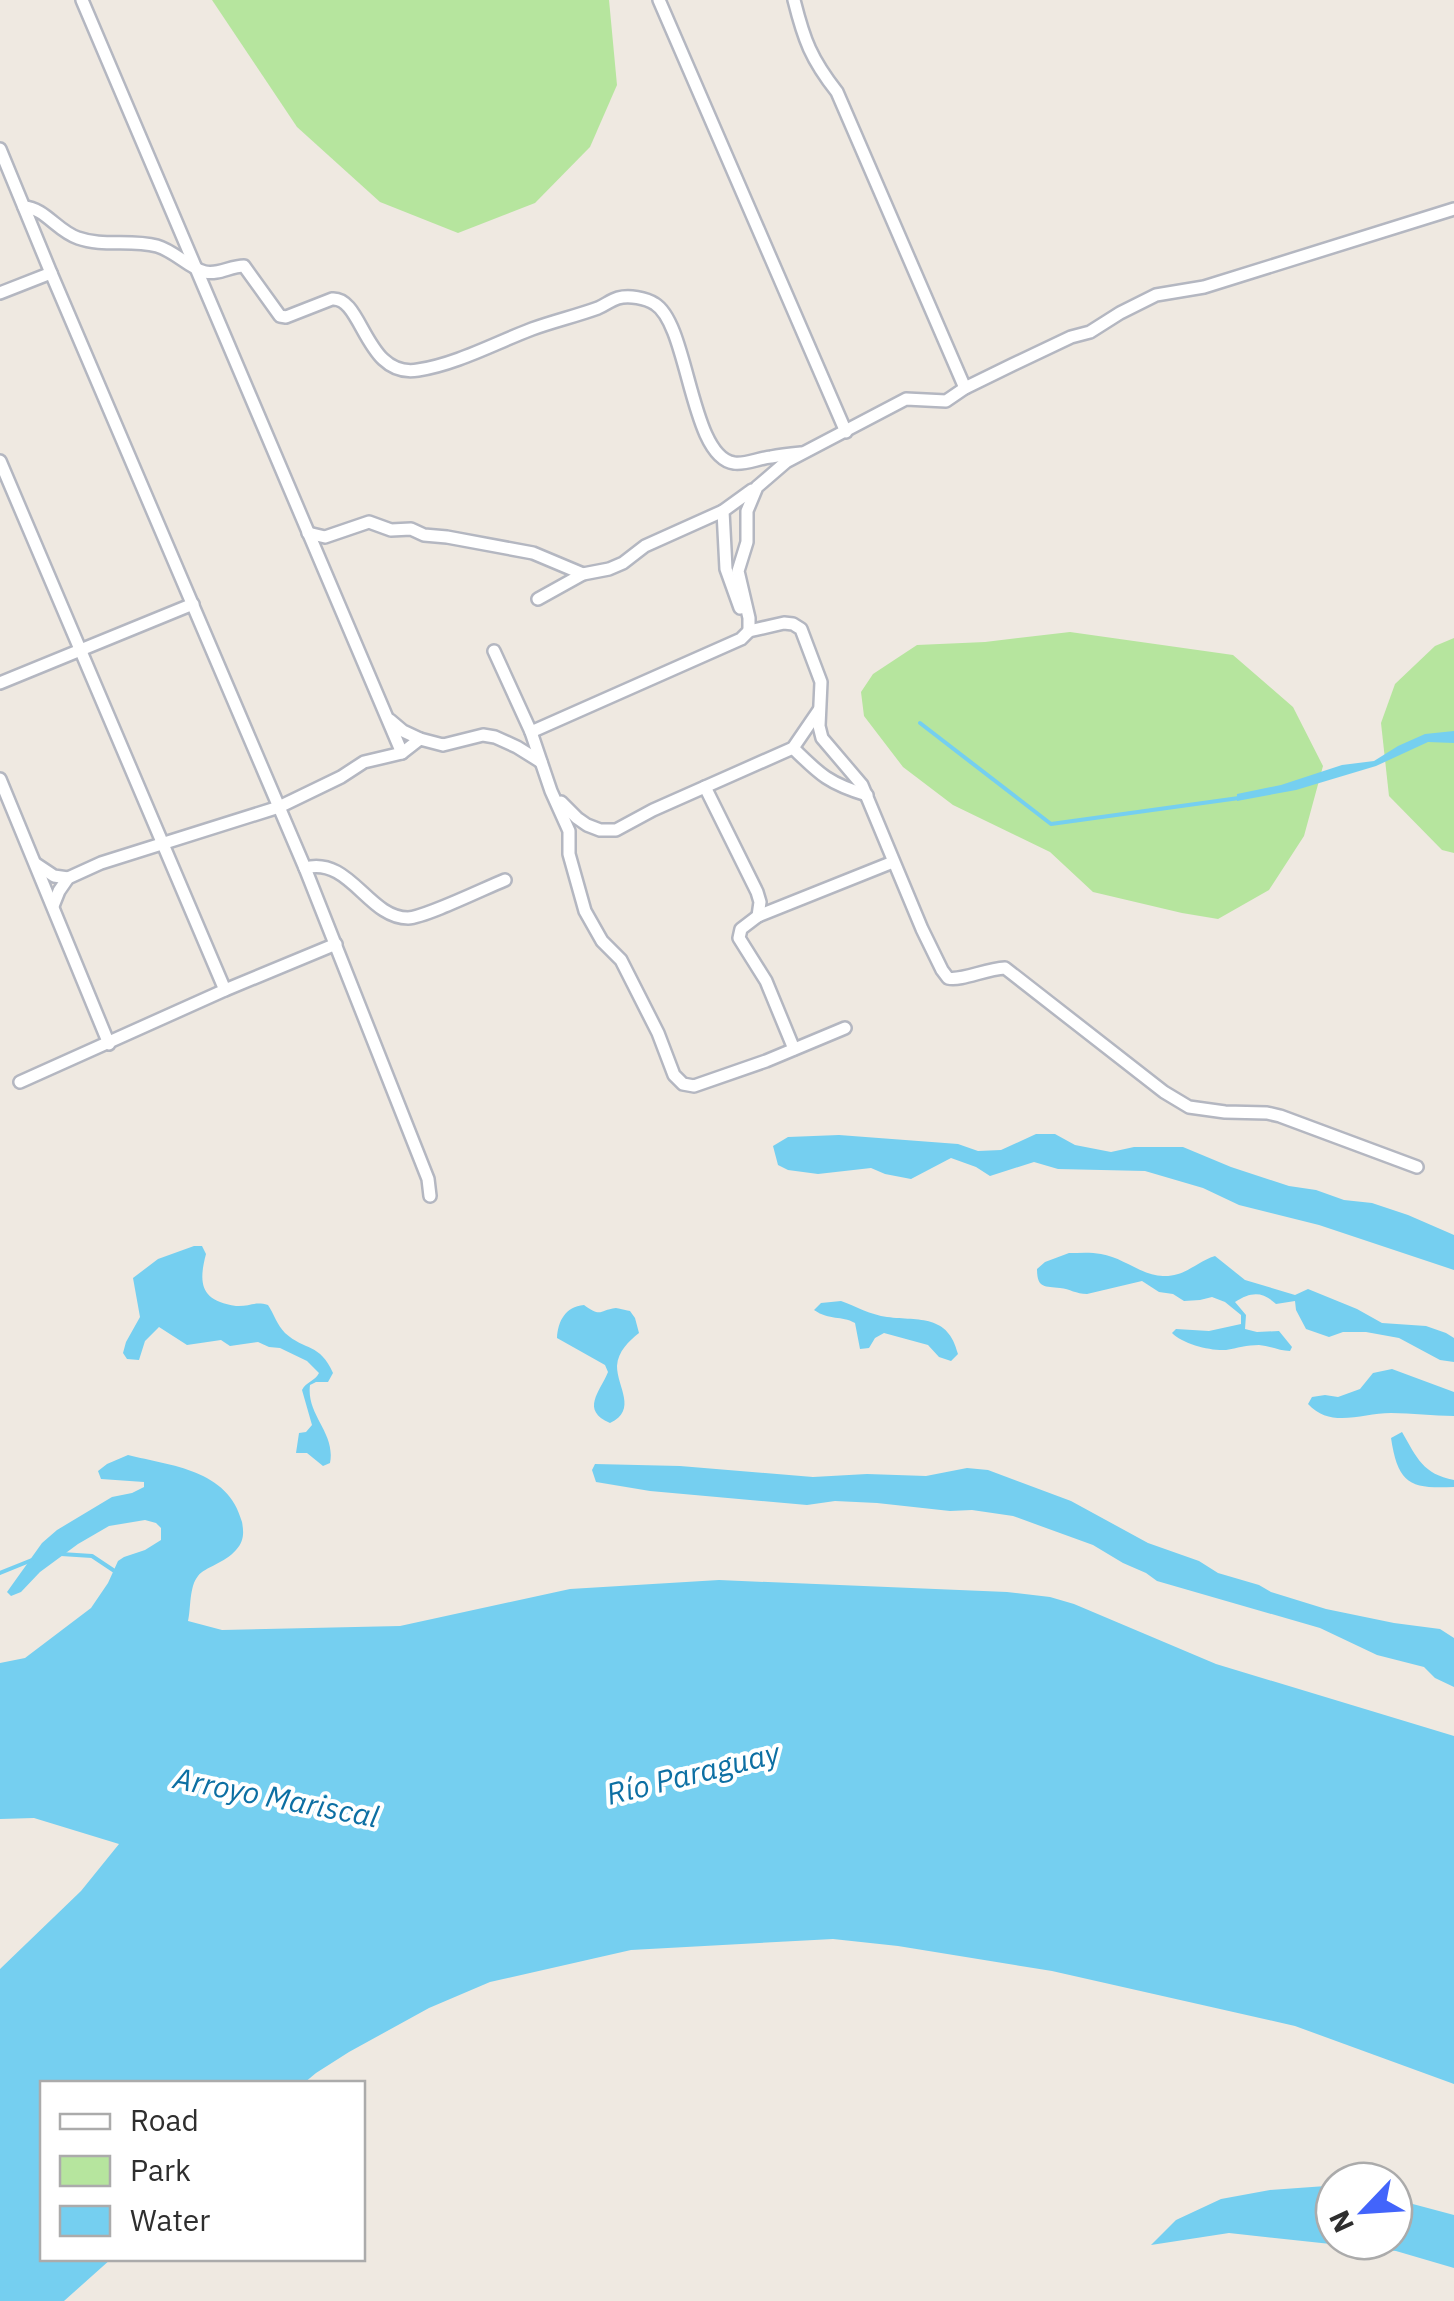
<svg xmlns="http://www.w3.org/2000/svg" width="1454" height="2301" font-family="'IBM Plex Sans',sans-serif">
<rect width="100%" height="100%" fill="#efe9e1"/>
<g fill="#b6e59e">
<polygon points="212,0 609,0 617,85 590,147 535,203 458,233 380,202 297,127"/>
<polygon points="1070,632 1233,655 1293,707 1323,766 1304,836 1269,890 1218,919 1182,913 1093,892 1050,852 953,805 903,767 864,716 861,692 873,674 917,645 985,642"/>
<polygon points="1454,638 1454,853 1442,850 1389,796 1381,723 1395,684 1435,646"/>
</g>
<g fill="#75cff0">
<polygon points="1454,731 1454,743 1428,742 1376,766 1296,790 1237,801 1237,794 1281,785 1342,765 1374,761 1398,746 1425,734"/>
<polygon points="1036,1134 1055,1134 1075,1145 1111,1152 1134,1147 1183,1147 1231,1167 1289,1186 1316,1190 1344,1200 1372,1203 1408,1215 1454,1235 1454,1270 1319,1225 1239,1205 1203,1188 1145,1171 1058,1169 1034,1162 990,1176 976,1167 951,1158 911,1179 885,1174 871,1168 818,1174 788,1170 778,1165 773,1146 788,1137 839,1135 958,1144 978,1151 1001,1150"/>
<path d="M 194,1246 L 202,1246 L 206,1254 C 198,1284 201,1301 236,1306 C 249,1307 254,1301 268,1305 C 274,1314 277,1325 285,1333 C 305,1351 320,1343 333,1373 L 328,1382 L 316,1382 L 310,1385 C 306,1415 336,1433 330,1463 L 323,1466 L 307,1453 L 296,1453 L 299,1433 L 306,1432 L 312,1425 L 302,1390 C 306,1382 315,1381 319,1373 L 307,1361 L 280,1348 L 269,1347 L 258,1342 L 230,1346 L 221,1340 L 187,1345 L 159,1327 L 145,1341 L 139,1360 L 127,1359 L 123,1353 L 126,1342 L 140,1317 L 133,1278 L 158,1259 Z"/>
<path d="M 1069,1253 C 1079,1253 1091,1252 1101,1254 C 1122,1257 1143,1276 1163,1276 C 1185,1277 1196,1262 1215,1256 L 1245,1280 L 1295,1295 L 1308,1289 L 1357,1309 L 1382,1323 L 1426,1326 L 1446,1333 L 1454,1338 L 1454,1362 L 1440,1360 L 1399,1338 L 1366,1332 L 1343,1332 L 1329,1337 L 1306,1329 L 1296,1310 L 1295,1301 L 1276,1304 C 1262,1291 1251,1292 1235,1302 L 1246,1315 L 1245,1329 L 1257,1332 L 1279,1331 L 1292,1347 L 1290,1351 C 1280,1351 1270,1346 1259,1345 C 1247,1345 1237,1348 1226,1350 C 1210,1351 1183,1344 1172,1333 L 1176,1329 L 1209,1331 L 1241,1324 L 1241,1315 L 1225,1302 L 1212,1297 L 1200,1300 L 1184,1301 L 1173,1294 L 1159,1292 L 1142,1281 L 1087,1294 C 1076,1294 1070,1289 1060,1288 C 1045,1286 1037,1289 1037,1269 L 1045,1262 Z"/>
<path d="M 841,1301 C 855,1306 871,1315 887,1317 C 920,1321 948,1314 958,1354 L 951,1361 L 939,1357 L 928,1345 L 884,1333 L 875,1338 L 869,1348 L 860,1349 L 855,1323 C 841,1315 830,1321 814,1310 L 821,1303 Z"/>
<path d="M 584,1305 C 602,1318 599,1310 616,1308 C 618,1308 628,1311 630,1311 L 635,1318 L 639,1333 C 629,1341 618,1351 617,1366 C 617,1387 638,1410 610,1423 C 580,1410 600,1392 608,1372 L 605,1365 L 557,1338 C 558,1321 565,1307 584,1305 Z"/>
<path d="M 1392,1369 L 1454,1392 L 1454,1416 C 1433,1416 1412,1413 1391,1413 C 1362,1413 1331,1429 1308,1404 L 1312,1397 L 1325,1395 L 1338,1397 L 1360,1389 L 1373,1373 Z"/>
<path d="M 1402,1432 C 1417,1458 1423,1474 1454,1480 L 1454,1487 C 1410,1489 1398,1484 1391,1438 Z"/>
<path d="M 128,1455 C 171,1466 228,1469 242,1522 C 244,1533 244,1541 236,1550 C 225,1563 205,1567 198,1576 C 189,1587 191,1608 188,1621 L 222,1630 L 400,1626 L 570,1589 L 719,1580 L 1007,1592 L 1050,1597 L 1074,1604 L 1216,1664 L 1454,1736 L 1454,2084 L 1295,2026 L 1052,1971 L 898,1946 L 833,1939 L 631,1950 L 490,1982 L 429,2008 L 349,2052 L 316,2073 L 304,2083 L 42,2084 L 42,2258 L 111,2259 L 64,2301 L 0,2301 L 0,1969 L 81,1891 L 119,1844 L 34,1818 L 0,1819 L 0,1663 L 25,1658 L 91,1608 L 108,1583 L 118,1561 L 124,1557 L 145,1550 L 161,1540 L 161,1528 L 156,1523 L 145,1520 L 109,1526 L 78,1544 L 40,1572 L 21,1592 L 11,1596 L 7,1592 L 42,1543 L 57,1530 L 112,1497 L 132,1493 L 144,1487 L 144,1482 L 101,1479 L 98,1471 L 107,1464 Z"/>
<polygon points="595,1464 680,1466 813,1477 867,1474 926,1476 967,1468 988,1470 1071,1501 1148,1543 1199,1561 1218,1573 1259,1585 1271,1592 1326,1609 1394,1623 1440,1629 1454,1638 1454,1687 1435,1678 1424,1667 1377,1655 1320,1628 1157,1581 1146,1573 1123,1563 1093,1545 1013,1516 972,1510 950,1511 877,1503 835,1501 807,1505 650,1491 596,1482 592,1470"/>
<polygon points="1326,2186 1334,2188 1334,2241 1394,2241 1394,2199 1454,2215 1454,2268 1396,2251 1229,2233 1151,2245 1176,2220 1221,2199 1270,2190"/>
</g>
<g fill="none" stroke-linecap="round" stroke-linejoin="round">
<g stroke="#75cff0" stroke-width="4">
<polyline points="920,723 1051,824 1239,798"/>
<polyline points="61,1554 92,1556 116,1572"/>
<polyline points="0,1573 32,1560"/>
</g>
<defs>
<g id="street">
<polyline points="82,0 402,753"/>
<polyline points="659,0 846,432"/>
<path d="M 794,0 C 804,40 811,59 837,92 L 965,388"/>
<polyline points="0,149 51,273 305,868 428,1179 430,1196"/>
<path d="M 24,207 C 45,208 57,231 78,238 C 103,247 131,239 157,246 C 175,251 190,269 205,272 C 219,275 230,266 244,266 L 280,316 L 286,317 L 332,299 C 363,296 365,379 418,370 C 457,364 495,343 532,329 C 554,321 576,316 598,308 C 605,305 611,300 618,298 C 629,295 646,298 655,304 C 689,325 690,457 734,463 C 745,465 759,458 771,457 C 781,455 791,454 801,453"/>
<polyline points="0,293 51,273"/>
<polyline points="0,461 225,990"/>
<polyline points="308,533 325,537 369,522 391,530 411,529 424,535 447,537 533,553 583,574"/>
<polyline points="538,599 583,574 609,569 623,563 645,546 723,511"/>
<polyline points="740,608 726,569 723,511 752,490"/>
<polyline points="749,631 749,618 738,571 747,542 747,511 757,487 786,462 906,399 946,401 965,388 1012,365 1071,337 1090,332 1120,313 1156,295 1204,287 1454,209"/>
<polyline points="494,651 531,732 551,791 569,831 569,854 585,911 602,941 621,960 658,1033 674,1075 683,1084 694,1086 766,1061 845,1028"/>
<polyline points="0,683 193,604"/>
<polyline points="390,720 403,731 420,739"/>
<path d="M 531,732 L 741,639 L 749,631 L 784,623 L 793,624 L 801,629 L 821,682 L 819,726 L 822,738 L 862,785 L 922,929 L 942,970 L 948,978 C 962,981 985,969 1005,968 L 1164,1092 L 1189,1107 L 1225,1112 L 1267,1113 L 1280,1116 L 1417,1167"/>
<path d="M 793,748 C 820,775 830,784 867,795"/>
<polyline points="0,779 109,1044"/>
<polyline points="705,787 757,892 760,902 758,916"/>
<polyline points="561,802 577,818 587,825 600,830 616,830 653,810 793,748 819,710"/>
<polyline points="36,864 54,876 68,878"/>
<path d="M 305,868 C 350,856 368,918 408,918 C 426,917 485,888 505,880"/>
<polyline points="53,906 59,891 68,878 101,863 279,807 341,777 364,762 402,753 420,739 443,745 483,735 495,737 517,747 541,762"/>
<polyline points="794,1049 766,981 739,938 741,929 758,916 893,862"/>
<polyline points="20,1082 225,990 336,944"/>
</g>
</defs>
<use href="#street" stroke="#b4b7c1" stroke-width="16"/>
<use href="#street" stroke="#fff" stroke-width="11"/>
</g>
<g text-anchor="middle" stroke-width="8" stroke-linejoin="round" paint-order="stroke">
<g font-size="30" font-style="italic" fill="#0d6fa3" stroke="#fff">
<text transform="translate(693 1774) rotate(-14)" y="10">Río Paraguay</text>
<text transform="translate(276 1798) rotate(11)" y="10">Arroyo Mariscal</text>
</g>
</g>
<rect x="40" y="2081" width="325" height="180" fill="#ffffff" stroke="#ababab" stroke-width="2.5"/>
<rect x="60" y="2114" width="50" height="15" fill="#ffffff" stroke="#ababab" stroke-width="2.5"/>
<text x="130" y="2131" font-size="30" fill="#2e2e2e">Road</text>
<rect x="60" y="2156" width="50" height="30" fill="#b6e59e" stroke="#ababab" stroke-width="2.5"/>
<text x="130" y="2181" font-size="30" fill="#2e2e2e">Park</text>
<rect x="60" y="2206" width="50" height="30" fill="#75cff0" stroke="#ababab" stroke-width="2.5"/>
<text x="130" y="2231" font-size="30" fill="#2e2e2e">Water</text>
<g transform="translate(1364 2211) rotate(245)"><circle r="48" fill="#ffffff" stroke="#ababab" stroke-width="2.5"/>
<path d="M0-8L18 38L0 25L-18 38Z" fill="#4264fb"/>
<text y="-15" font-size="28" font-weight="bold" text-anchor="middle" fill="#2e2e2e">N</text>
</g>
</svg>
